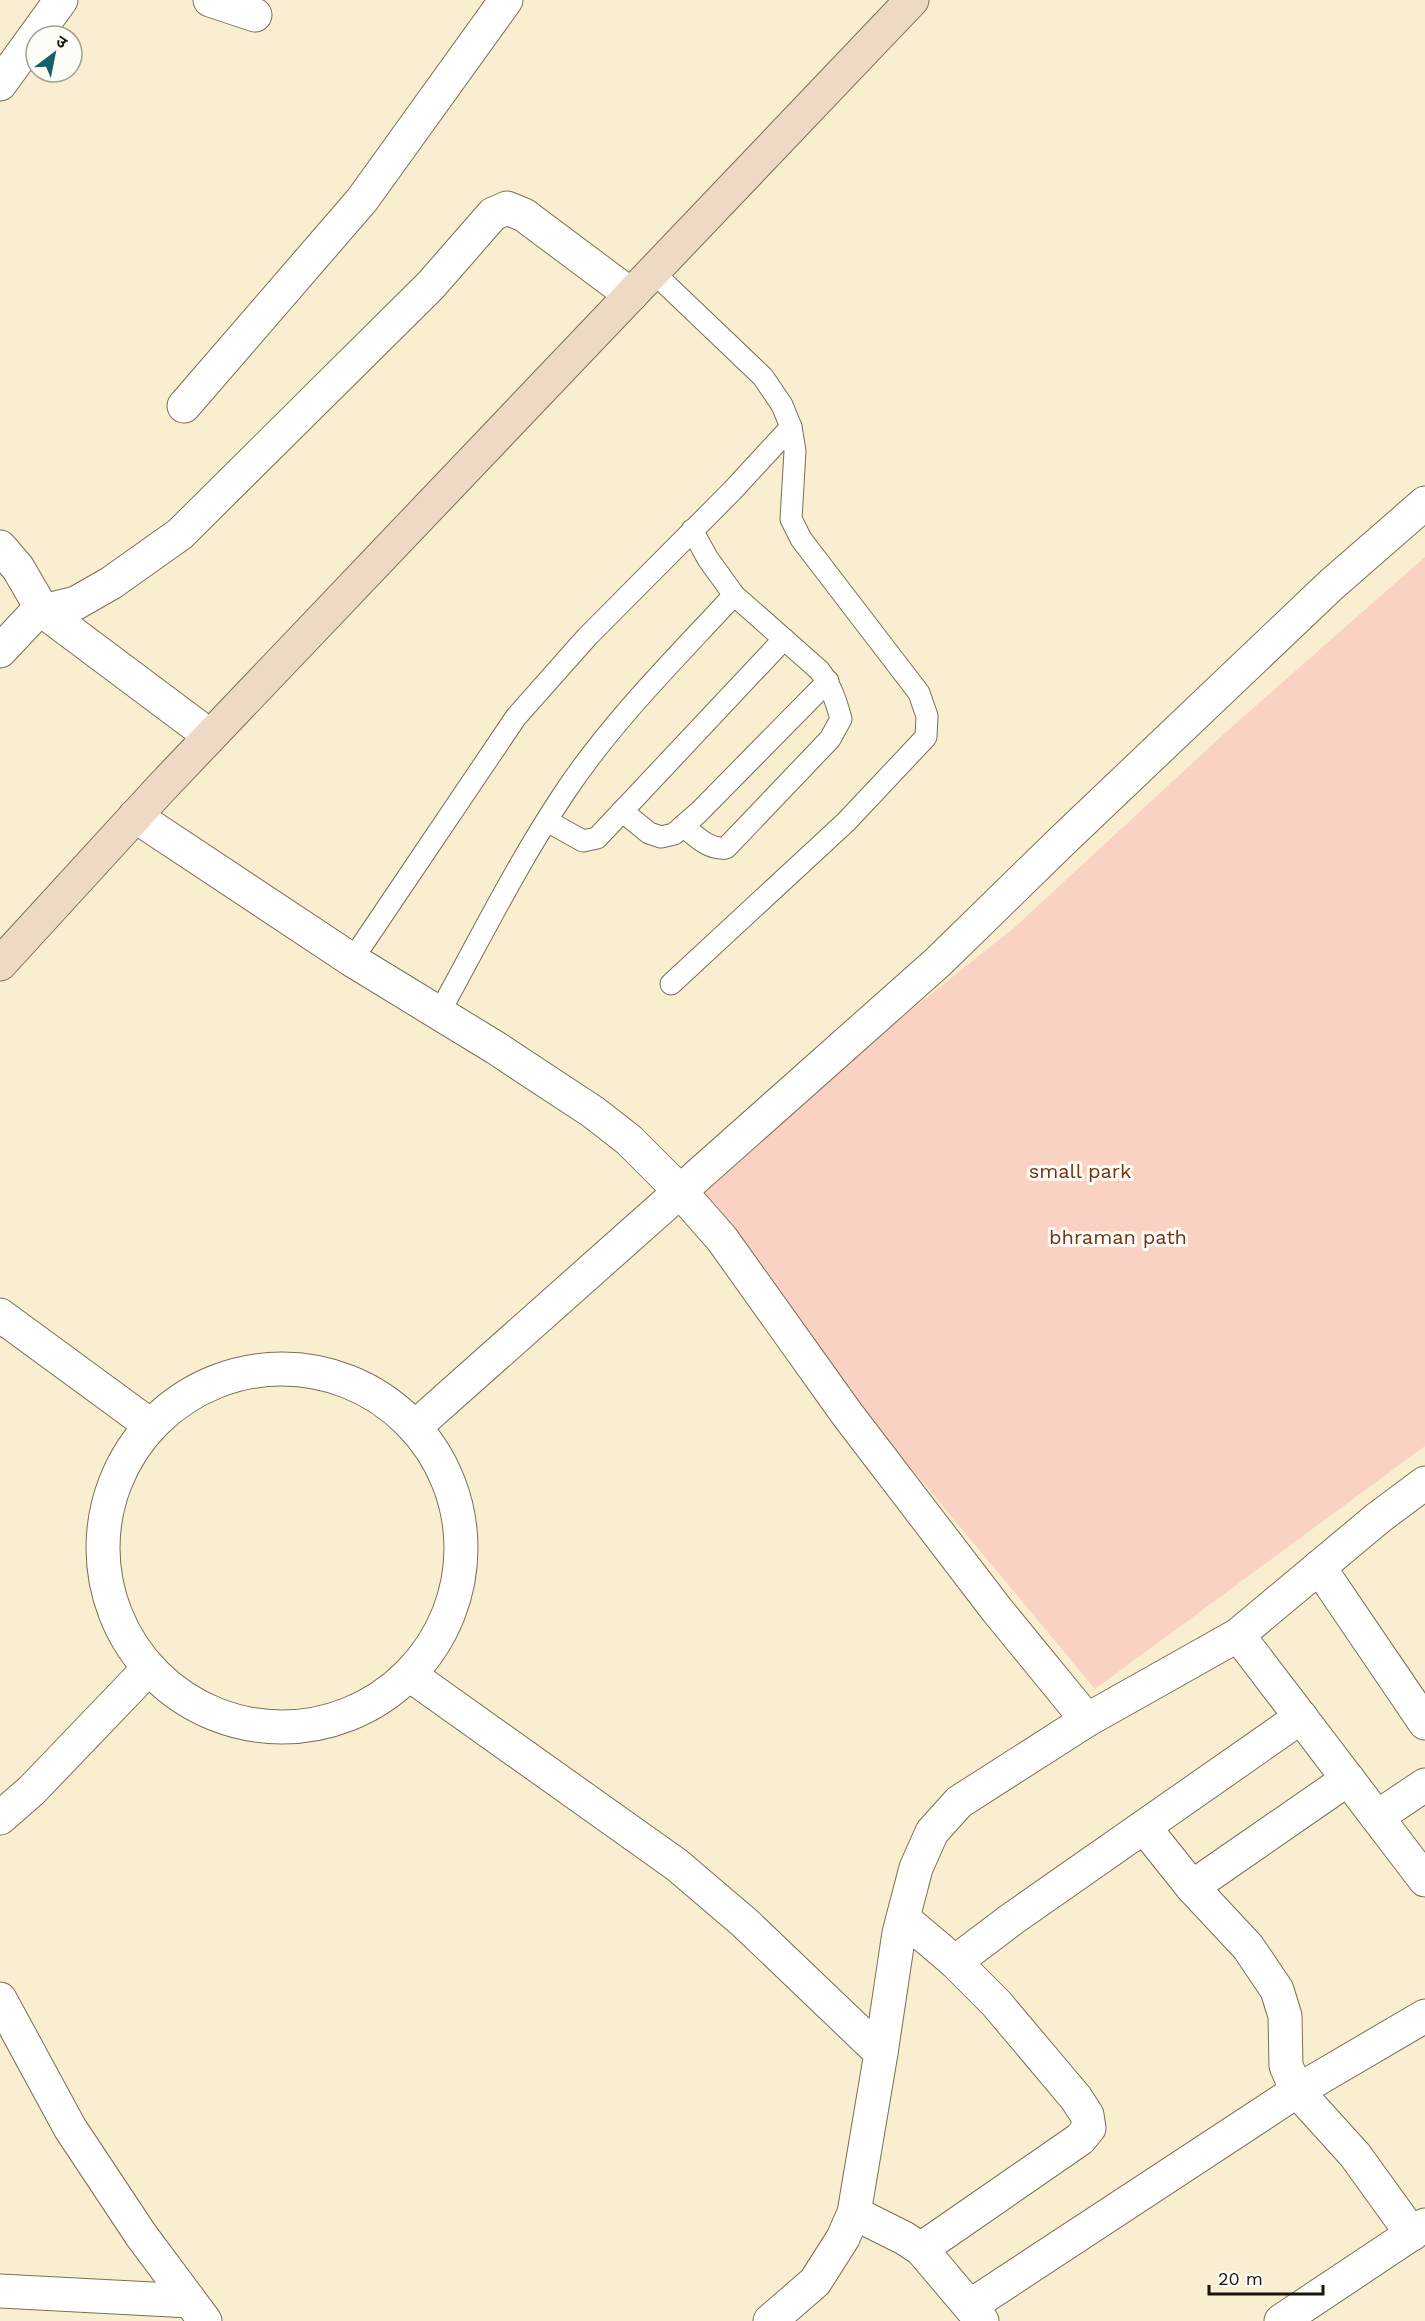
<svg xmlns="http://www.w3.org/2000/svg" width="1425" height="2321" font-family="'Work Sans','Noto Sans Devanagari',sans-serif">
<rect width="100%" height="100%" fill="#faeed0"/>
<polygon fill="#fad2c3" points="1425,557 1425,1446 1095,1689 682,1193 1015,927 1226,732"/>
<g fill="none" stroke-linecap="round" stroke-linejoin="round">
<defs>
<g id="lane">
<polyline points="653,272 763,377 782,405 791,427 795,451 791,519 801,539 919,693 927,716 926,737 846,822 671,984"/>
<polyline points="622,811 649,833 661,837 674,834 699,812 828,681"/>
<polyline points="547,821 583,841 597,838 784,639"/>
<path d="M 683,826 C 696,836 708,850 726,848 L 830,739 L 841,719 C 836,701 831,685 819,670 L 734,595 L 708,559 L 692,530"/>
<polyline points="352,960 516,717 587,637 732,491 791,427"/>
<path d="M 439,1013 C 480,939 518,862 565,792 C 613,720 676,658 734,595"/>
</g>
<g id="street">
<polyline points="210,0 255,15"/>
<polyline points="0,84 61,0"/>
<polyline points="184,406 362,200 506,0"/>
<polyline points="0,547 18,568 43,611 210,736"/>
<polyline points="0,651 31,618 43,611 76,603 111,583 180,534 431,285 493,214 507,208 524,215 631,295"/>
<polyline points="135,816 352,960 496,1048 593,1112 629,1140 679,1190 722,1239 847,1414 997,1610 1087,1720"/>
<polyline points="0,1315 150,1425"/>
<circle cx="282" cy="1548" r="179"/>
<polyline points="415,1427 938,962 1063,840 1331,585 1425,503"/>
<polyline points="1319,1567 1425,1723"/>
<polyline points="1238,1635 1425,1880"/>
<polyline points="410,1675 677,1865 745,1923 881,2053"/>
<polyline points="1377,1817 1425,1785"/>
<polyline points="0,1818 32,1790 149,1668"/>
<polyline points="1144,1827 1192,1887 1248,1947 1277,1990 1285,2016 1286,2066 1297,2091 1355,2155 1412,2234"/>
<polyline points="1192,1887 1348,1779"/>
<polyline points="903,1918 955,1962 996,2003 1076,2098 1087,2115 1089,2128 1080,2139 921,2249"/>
<polyline points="955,1962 1012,1919 1301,1717"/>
<polyline points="0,1999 70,2128 141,2235 205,2321"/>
<polyline points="854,2213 904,2238 921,2249 982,2321"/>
<polyline points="0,2291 190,2301"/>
<polyline points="970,2306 1297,2091 1425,2016"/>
<polyline points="770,2321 815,2282 843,2238 854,2213 881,2053 899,1933 916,1868 932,1832 959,1802 1087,1720 1238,1635 1378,1518 1425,1483"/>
<polyline points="1281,2321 1425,2225"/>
</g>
<polyline id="secondary" points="0,964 163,786 912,0"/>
</defs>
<use href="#lane" stroke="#796f54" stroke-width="23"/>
<use href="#street" stroke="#796f54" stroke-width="35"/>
<use href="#secondary" stroke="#796f54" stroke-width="35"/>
<use href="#lane" stroke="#fff" stroke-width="21"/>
<use href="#street" stroke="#fff" stroke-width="33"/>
<use href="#secondary" stroke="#eedac4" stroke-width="33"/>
</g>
<g text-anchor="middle" stroke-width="6" stroke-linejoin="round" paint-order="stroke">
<g font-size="20" fill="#753114" stroke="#fefcf6">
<text x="1080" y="1178">small park</text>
<text x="1118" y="1244">bhraman path</text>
</g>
</g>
<g transform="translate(54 54) rotate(32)"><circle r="28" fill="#fefcf6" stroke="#a3a098" stroke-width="1.5"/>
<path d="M0-4.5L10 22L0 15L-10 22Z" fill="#14616c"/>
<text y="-9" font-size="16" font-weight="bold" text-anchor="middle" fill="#1a150b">उ</text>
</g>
<path d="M1209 2285v9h114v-9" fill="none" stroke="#1a150b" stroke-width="3"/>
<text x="1218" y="2285" font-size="18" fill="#1a150b" stroke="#fefcf6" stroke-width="4.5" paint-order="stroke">20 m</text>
</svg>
